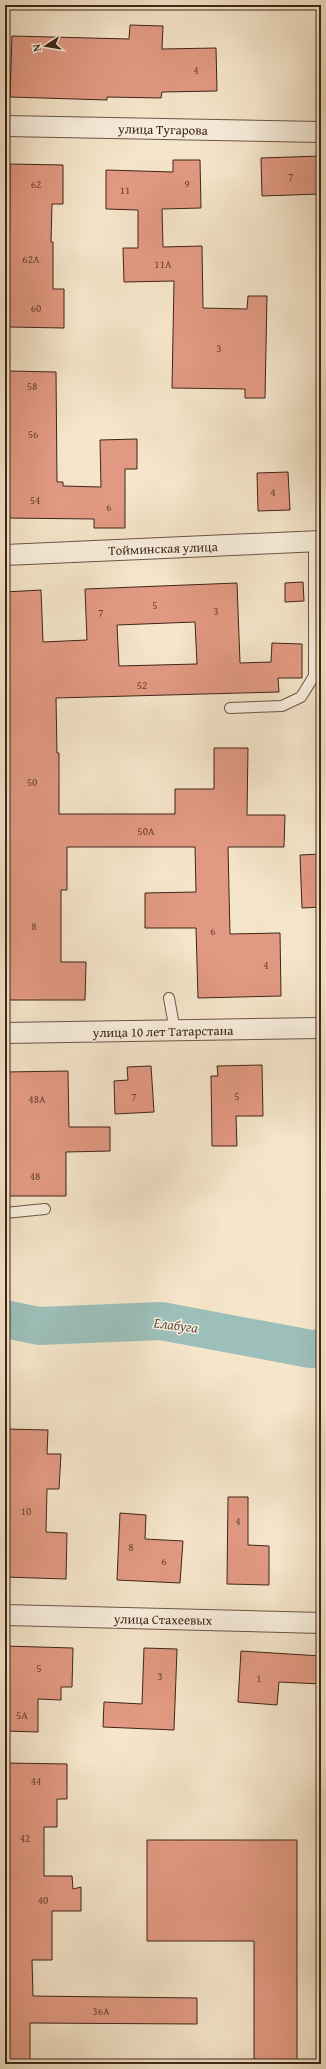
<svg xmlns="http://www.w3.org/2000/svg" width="326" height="2069" font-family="'Gentium Book Plus',serif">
<rect width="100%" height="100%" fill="#f5e5ca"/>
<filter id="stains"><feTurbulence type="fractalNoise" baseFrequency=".005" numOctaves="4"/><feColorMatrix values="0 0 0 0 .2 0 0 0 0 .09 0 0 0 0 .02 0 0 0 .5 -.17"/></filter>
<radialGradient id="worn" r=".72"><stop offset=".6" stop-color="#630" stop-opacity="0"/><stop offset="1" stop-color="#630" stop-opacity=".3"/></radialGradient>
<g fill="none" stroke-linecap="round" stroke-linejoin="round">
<polyline stroke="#9cbfb9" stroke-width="38" points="5,1319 39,1326 161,1321 311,1349 321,1348"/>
</g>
<g fill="#e29983" stroke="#3f2518" fill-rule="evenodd">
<polygon points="130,25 163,26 162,49 216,48 217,91 162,92 161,98 107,97 107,100 10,97 12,36 129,39"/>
<polygon points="321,156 321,194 262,196 261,158"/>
<polygon points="173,160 200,160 201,208 162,209 163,247 202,246 203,308 247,309 248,296 267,296 265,398 245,398 245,389 172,388 174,281 124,282 123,248 138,248 138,210 106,209 106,170 173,172"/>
<polygon points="10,164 63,165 63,204 52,204 51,242 53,242 53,289 64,289 64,328 9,327"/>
<polygon points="9,371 56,372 57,482 63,482 63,486 101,487 100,440 137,439 137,469 125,469 125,528 94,528 94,519 7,518"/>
<polygon points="288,472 290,510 258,511 257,473"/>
<polygon points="303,582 304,601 285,602 285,583"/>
<path d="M 237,583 L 240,663 L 271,662 L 272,643 L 302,644 L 302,678 L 278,678 L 279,692 L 56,698 L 57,753 L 59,753 L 59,814 L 175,814 L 175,789 L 214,789 L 214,748 L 248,748 L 247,815 L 285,815 L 284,847 L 228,847 L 230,934 L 280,933 L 281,996 L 198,998 L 196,928 L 145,928 L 145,893 L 196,892 L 195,847 L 67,847 L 67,890 L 61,890 L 61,962 L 86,962 L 85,1000 L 6,1000 L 5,592 L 41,590 L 43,642 L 87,640 L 85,589 ZM 195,622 L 197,664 L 119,666 L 117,625 Z"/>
<polygon points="321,854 321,907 302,908 300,855"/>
<polygon points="262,1065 263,1116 236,1116 237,1146 212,1146 211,1076 218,1076 217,1066"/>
<polygon points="151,1066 154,1112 115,1114 114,1081 128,1080 127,1067"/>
<polygon points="68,1071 69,1127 110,1127 110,1151 66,1152 66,1196 5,1196 5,1072"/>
<polygon points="6,1429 48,1430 47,1454 61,1454 59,1489 47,1489 46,1532 67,1533 66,1579 5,1577"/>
<polygon points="228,1497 248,1497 248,1545 269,1546 269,1585 227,1584"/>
<polygon points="120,1513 146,1515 145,1539 183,1541 180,1583 117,1580"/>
<polygon points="5,1646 73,1648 72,1687 61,1687 61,1700 38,1699 38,1732 5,1731"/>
<polygon points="144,1648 177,1649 174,1730 103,1727 104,1702 142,1704"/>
<polygon points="241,1651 321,1656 321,1684 279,1682 277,1705 238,1702"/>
<polygon points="5,1763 67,1764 67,1799 57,1799 57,1827 44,1827 44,1876 72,1876 73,1889 81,1887 81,1911 52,1911 52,1960 32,1960 33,1996 197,1998 197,2024 30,2023 30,2064 5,2064"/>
<polygon points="147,1840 297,1840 297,2064 254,2064 254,1941 147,1941"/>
</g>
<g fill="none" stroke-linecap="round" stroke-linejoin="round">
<defs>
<g id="lane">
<polyline points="230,708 282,706 301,697 314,676 314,542"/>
<polyline points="169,998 175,1031"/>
<polyline points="5,1213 45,1209"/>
</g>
<g id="street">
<polyline points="5,126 321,132"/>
<polyline points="5,555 321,541"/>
<polyline points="5,1033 321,1028"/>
<polyline points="5,1615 321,1623"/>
</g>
</defs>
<use href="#lane" stroke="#6c5544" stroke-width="12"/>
<use href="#street" stroke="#6c5544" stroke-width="22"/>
<use href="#lane" stroke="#f8eedd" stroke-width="10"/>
<use href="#street" stroke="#f8eedd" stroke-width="20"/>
</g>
<g text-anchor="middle" stroke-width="3" stroke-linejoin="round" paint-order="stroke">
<g font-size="11" fill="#684233">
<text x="196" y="74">4</text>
<text x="291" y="180">7</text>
<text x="36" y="188">62</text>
<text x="187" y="188">9</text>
<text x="125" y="194">11</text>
<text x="31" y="263">62А</text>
<text x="163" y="268">11А</text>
<text x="36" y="312">60</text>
<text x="219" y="352">3</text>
<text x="32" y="390">58</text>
<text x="33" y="438">56</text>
<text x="273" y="496">4</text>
<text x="35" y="504">54</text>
<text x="109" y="511">6</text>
<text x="155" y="609">5</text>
<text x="216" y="615">3</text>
<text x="101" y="616">7</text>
<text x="142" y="689">52</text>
<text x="32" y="786">50</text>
<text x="146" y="835">50А</text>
<text x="34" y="930">8</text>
<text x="213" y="935">6</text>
<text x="266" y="969">4</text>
<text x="134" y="1100">7</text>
<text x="237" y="1100">5</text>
<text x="37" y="1103">48А</text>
<text x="35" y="1180">48</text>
<text x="26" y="1515">10</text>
<text x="238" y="1525">4</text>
<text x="131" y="1551">8</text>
<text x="164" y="1565">6</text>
<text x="39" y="1672">5</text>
<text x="160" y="1680">3</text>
<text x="259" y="1682">1</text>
<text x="22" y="1719">5А</text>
<text x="36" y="1785">44</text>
<text x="25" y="1842">42</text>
<text x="43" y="1904">40</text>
<text x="101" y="2015">36А</text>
</g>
<g font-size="13" fill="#3f2518" stroke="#f8eedd">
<text transform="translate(163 129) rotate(1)" y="5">улица Тугарова</text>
<text transform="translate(163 548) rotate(-2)" y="5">Тойминская улица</text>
<text transform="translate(163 1031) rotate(-1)" y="5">улица 10 лет Татарстана</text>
<text transform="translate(163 1619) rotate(1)" y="5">улица Стахеевых</text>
</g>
<g font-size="14" font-style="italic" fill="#5b5348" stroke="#f8eedd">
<text transform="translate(176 1325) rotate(7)" y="5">Елабуга</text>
</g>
</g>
<rect width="326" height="2069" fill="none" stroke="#f5e5ca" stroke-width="20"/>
<rect x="6" y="6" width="314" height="2057" fill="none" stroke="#3f2518" stroke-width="2"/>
<rect x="10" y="10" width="306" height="2049" fill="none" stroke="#3f2518"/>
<g transform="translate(46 46) rotate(258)" stroke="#f8eedd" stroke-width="3" paint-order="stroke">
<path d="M0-3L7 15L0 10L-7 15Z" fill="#3f2518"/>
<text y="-6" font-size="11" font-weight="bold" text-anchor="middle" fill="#3f2518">N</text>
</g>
<rect width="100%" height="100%" filter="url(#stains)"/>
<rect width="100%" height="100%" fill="url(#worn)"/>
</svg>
